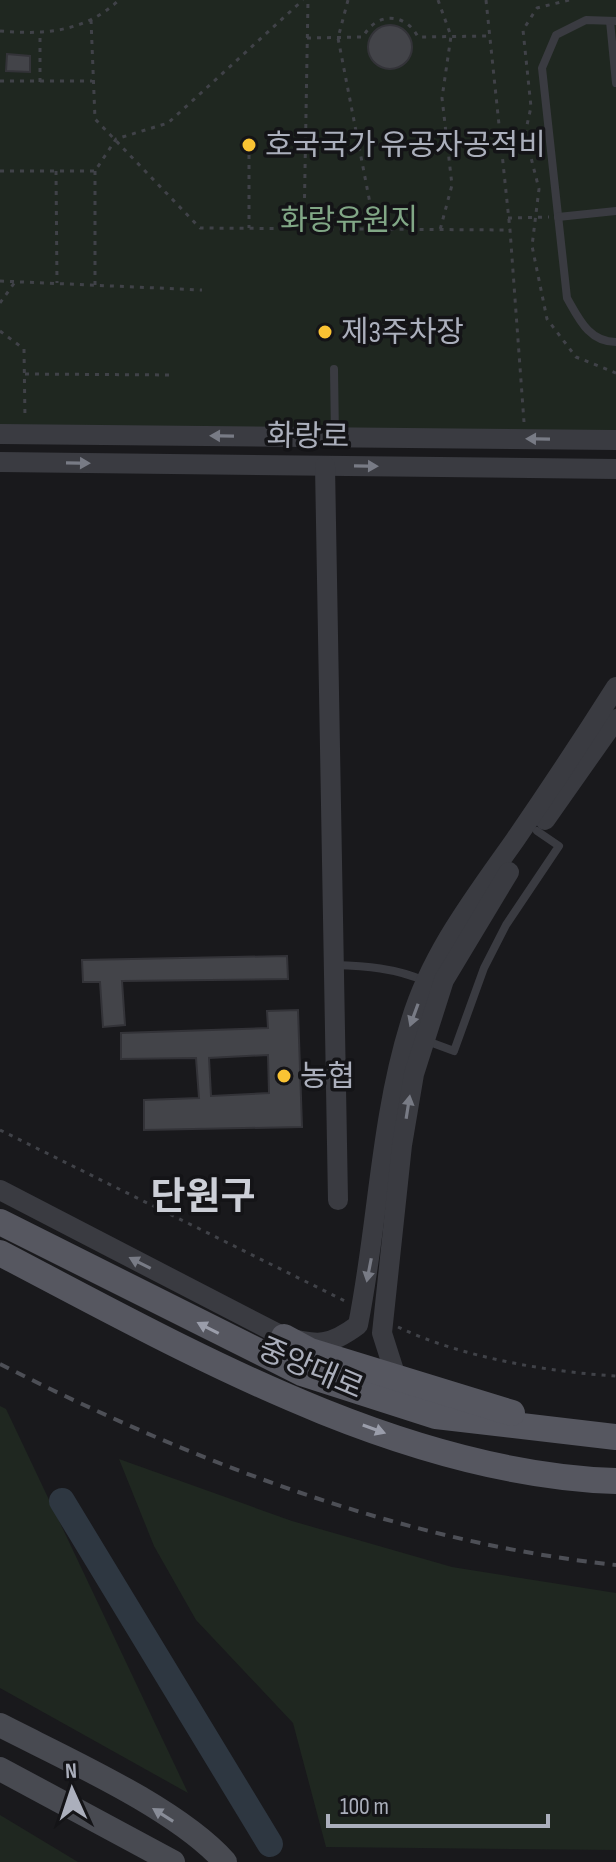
<svg xmlns="http://www.w3.org/2000/svg" width="616" height="1862" font-family="'Sofia Sans Condensed','Noto Sans KR',sans-serif">
<rect width="100%" height="100%" fill="#19191c"/>
<g fill="#1f2720">
<polygon points="0,0 616,0 616,445 0,435"/>
<polygon points="0,1406 6,1409 188,1793 0,1688"/>
<polygon points="119,1459 292,1521 452,1567 616,1593 616,1850 326,1847 293,1723 196,1620 154,1546"/>
<polygon points="0,1815 78,1862 0,1862"/>
</g>
<g fill="none" stroke-linecap="round" stroke-linejoin="round">
<polyline stroke="#2e3741" stroke-width="26" points="62,1501 270,1844"/>
</g>
<g fill="#434449" stroke="#333338" stroke-width="2" fill-rule="evenodd">
<circle cx="390" cy="47" r="22"/>
<polygon points="7,54 30,56 30,72 6,71"/>
<polygon points="287,956 288,979 122,981 125,1025 103,1027 100,982 83,982 82,960"/>
<path d="M 298,1010 L 302,1127 L 144,1130 L 144,1100 L 199,1098 L 196,1058 L 121,1059 L 121,1033 L 268,1028 L 267,1011 ZM 268,1055 L 269,1093 L 211,1096 L 209,1058 Z"/>
</g>
<g fill="none" stroke-linecap="round" stroke-linejoin="round">
<g stroke="#404248" stroke-width="3" stroke-dasharray="4 6" stroke-linecap="butt">
<polyline points="348,0 338,38 375,229"/>
<polyline points="438,0 451,36 442,98 452,185 440,230"/>
<polyline points="486,0 510,230 524,422"/>
<polyline points="569,0 537,8 523,30 531,107 525,134 539,189 532,246 547,319 576,357 616,373"/>
<polyline points="91,20 95,119 200,228 510,230"/>
<path d="M 0,31 C 44,35 85,32 119,0"/>
<path d="M 307,38 L 363,37 C 376,12 405,12 418,37 L 490,36"/>
<polyline points="0,81 92,81"/>
<polyline points="40,82 40,35"/>
<polyline points="249,145 249,228"/>
<polyline points="0,171 95,171 116,139 168,123 303,0"/>
<polyline points="56,171 57,283"/>
<polyline points="508,218 549,217"/>
<polyline points="304,228 308,0"/>
<polyline points="0,281 202,290"/>
<polyline points="95,285 95,171"/>
<polyline points="0,303 15,282"/>
<polyline points="0,331 24,349 25,419"/>
<polyline points="25,374 174,375"/>
<polyline points="0,1130 345,1301"/>
<path d="M 398,1327 C 460,1357 548,1372 616,1376"/>
</g>
<g stroke="#3a3b41" stroke-width="8">
<polyline points="610,21 616,83"/>
<path d="M 616,21 L 586,20 L 556,35 L 542,68 L 567,298 C 579,319 589,342 616,342"/>
<polyline points="558,217 616,211"/>
<polyline points="334,369 335,437"/>
<path d="M 334,965 C 366,966 395,968 425,981"/>
<polyline points="427,1041 454,1051 484,968 506,925 559,846 537,831"/>
</g>
<g stroke="#3a3b41" stroke-width="20">
<polyline points="0,434 616,440"/>
<polyline points="0,462 616,469"/>
<polyline points="325,466 338,1200"/>
<polyline points="545,820 616,719"/>
<path d="M 0,1190 L 284,1337 C 318,1346 330,1346 358,1325 C 378,1225 380,1121 410,1024 C 430,955 474,898 515,840 C 550,789 583,739 616,687"/>
<polyline points="396,1377 382,1333 402,1145 414,1074 444,980 509,872"/>
</g>
<g stroke="#484a51" stroke-width="24">
<path d="M 0,1725 C 66,1759 177,1808 225,1862"/>
<polyline points="0,1769 173,1862"/>
</g>
<g stroke="#565760" stroke-width="26">
<polyline points="0,1222 302,1373 436,1416 616,1437"/>
<path d="M 0,1253 C 187,1351 402,1474 616,1481"/>
<polyline points="284,1337 310,1351 512,1413"/>
</g>
<path stroke="#4d4f56" stroke-width="4" stroke-dasharray="10 8" stroke-linecap="butt" d="M 0,1364 C 191,1461 401,1542 616,1565"/>
</g>
<defs><path id="oneway-solid" d="M-6-.8H1V-3.2L6.5 0L1 3.2V.8H-6Z" transform="scale(2)"/></defs>
<g fill="#787b85">
<use href="#oneway-solid" transform="translate(222 436) rotate(-179)"/>
<use href="#oneway-solid" transform="translate(538 439) rotate(-179)"/>
<use href="#oneway-solid" transform="translate(78 463) rotate(1)"/>
<use href="#oneway-solid" transform="translate(366 466) rotate(1)"/>
<use href="#oneway-solid" transform="translate(414 1015) rotate(110)"/>
<use href="#oneway-solid" transform="translate(408 1107) rotate(-81)"/>
<use href="#oneway-solid" transform="translate(140 1263) rotate(-153)"/>
<use href="#oneway-solid" transform="translate(369 1270) rotate(101)"/>
</g>
<g fill="#9a9daa">
<use href="#oneway-solid" transform="translate(208 1328) rotate(-153)"/>
<use href="#oneway-solid" transform="translate(374 1429) rotate(20)"/>
</g>
<use fill="#888c97" href="#oneway-solid" transform="translate(163 1815) rotate(-148)"/>
<g fill="#fac333" stroke="#141417" stroke-width="3">
<circle cx="249" cy="145" r="8"/>
<circle cx="325" cy="332" r="8"/>
<circle cx="284" cy="1076" r="8"/>
</g>
<g text-anchor="middle" stroke-width="7" stroke-linejoin="round" paint-order="stroke">
<g font-size="30" fill="#abafbc" stroke="#141417" text-anchor="start">
<text x="265" y="155">호국국가 유공자공적비</text>
<text x="341" y="342">제3주차장</text>
<text x="300" y="1086">농협</text>
</g>
<g font-size="30" fill="#81a786" stroke="#141417">
<text x="349" y="230">화랑유원지</text>
</g>
<g font-size="30" fill="#abafbc" stroke="#141417">
<text transform="translate(308 436) rotate(1)" y="10">화랑로</text>
<text transform="translate(311 1368) rotate(23)" y="10">중앙대로</text>
</g>
<g font-size="38" font-weight="bold" fill="#cccfd7" stroke="#141417">
<text x="203" y="1209">단원구</text>
</g>
</g>
<g transform="translate(72 1790) rotate(357)" stroke="#141417" stroke-width="6" paint-order="stroke">
<path d="M0-6L14 30L0 20L-14 30Z" fill="#abafbc"/>
<text y="-12" font-size="22" font-weight="bold" text-anchor="middle" fill="#abafbc">N</text>
</g>
<path d="M328 1814v12h220v-12" fill="none" stroke="#abafbc" stroke-width="4"/>
<text x="340" y="1814" font-size="24" fill="#abafbc" stroke="#141417" stroke-width="6" paint-order="stroke">100 m</text>
</svg>
